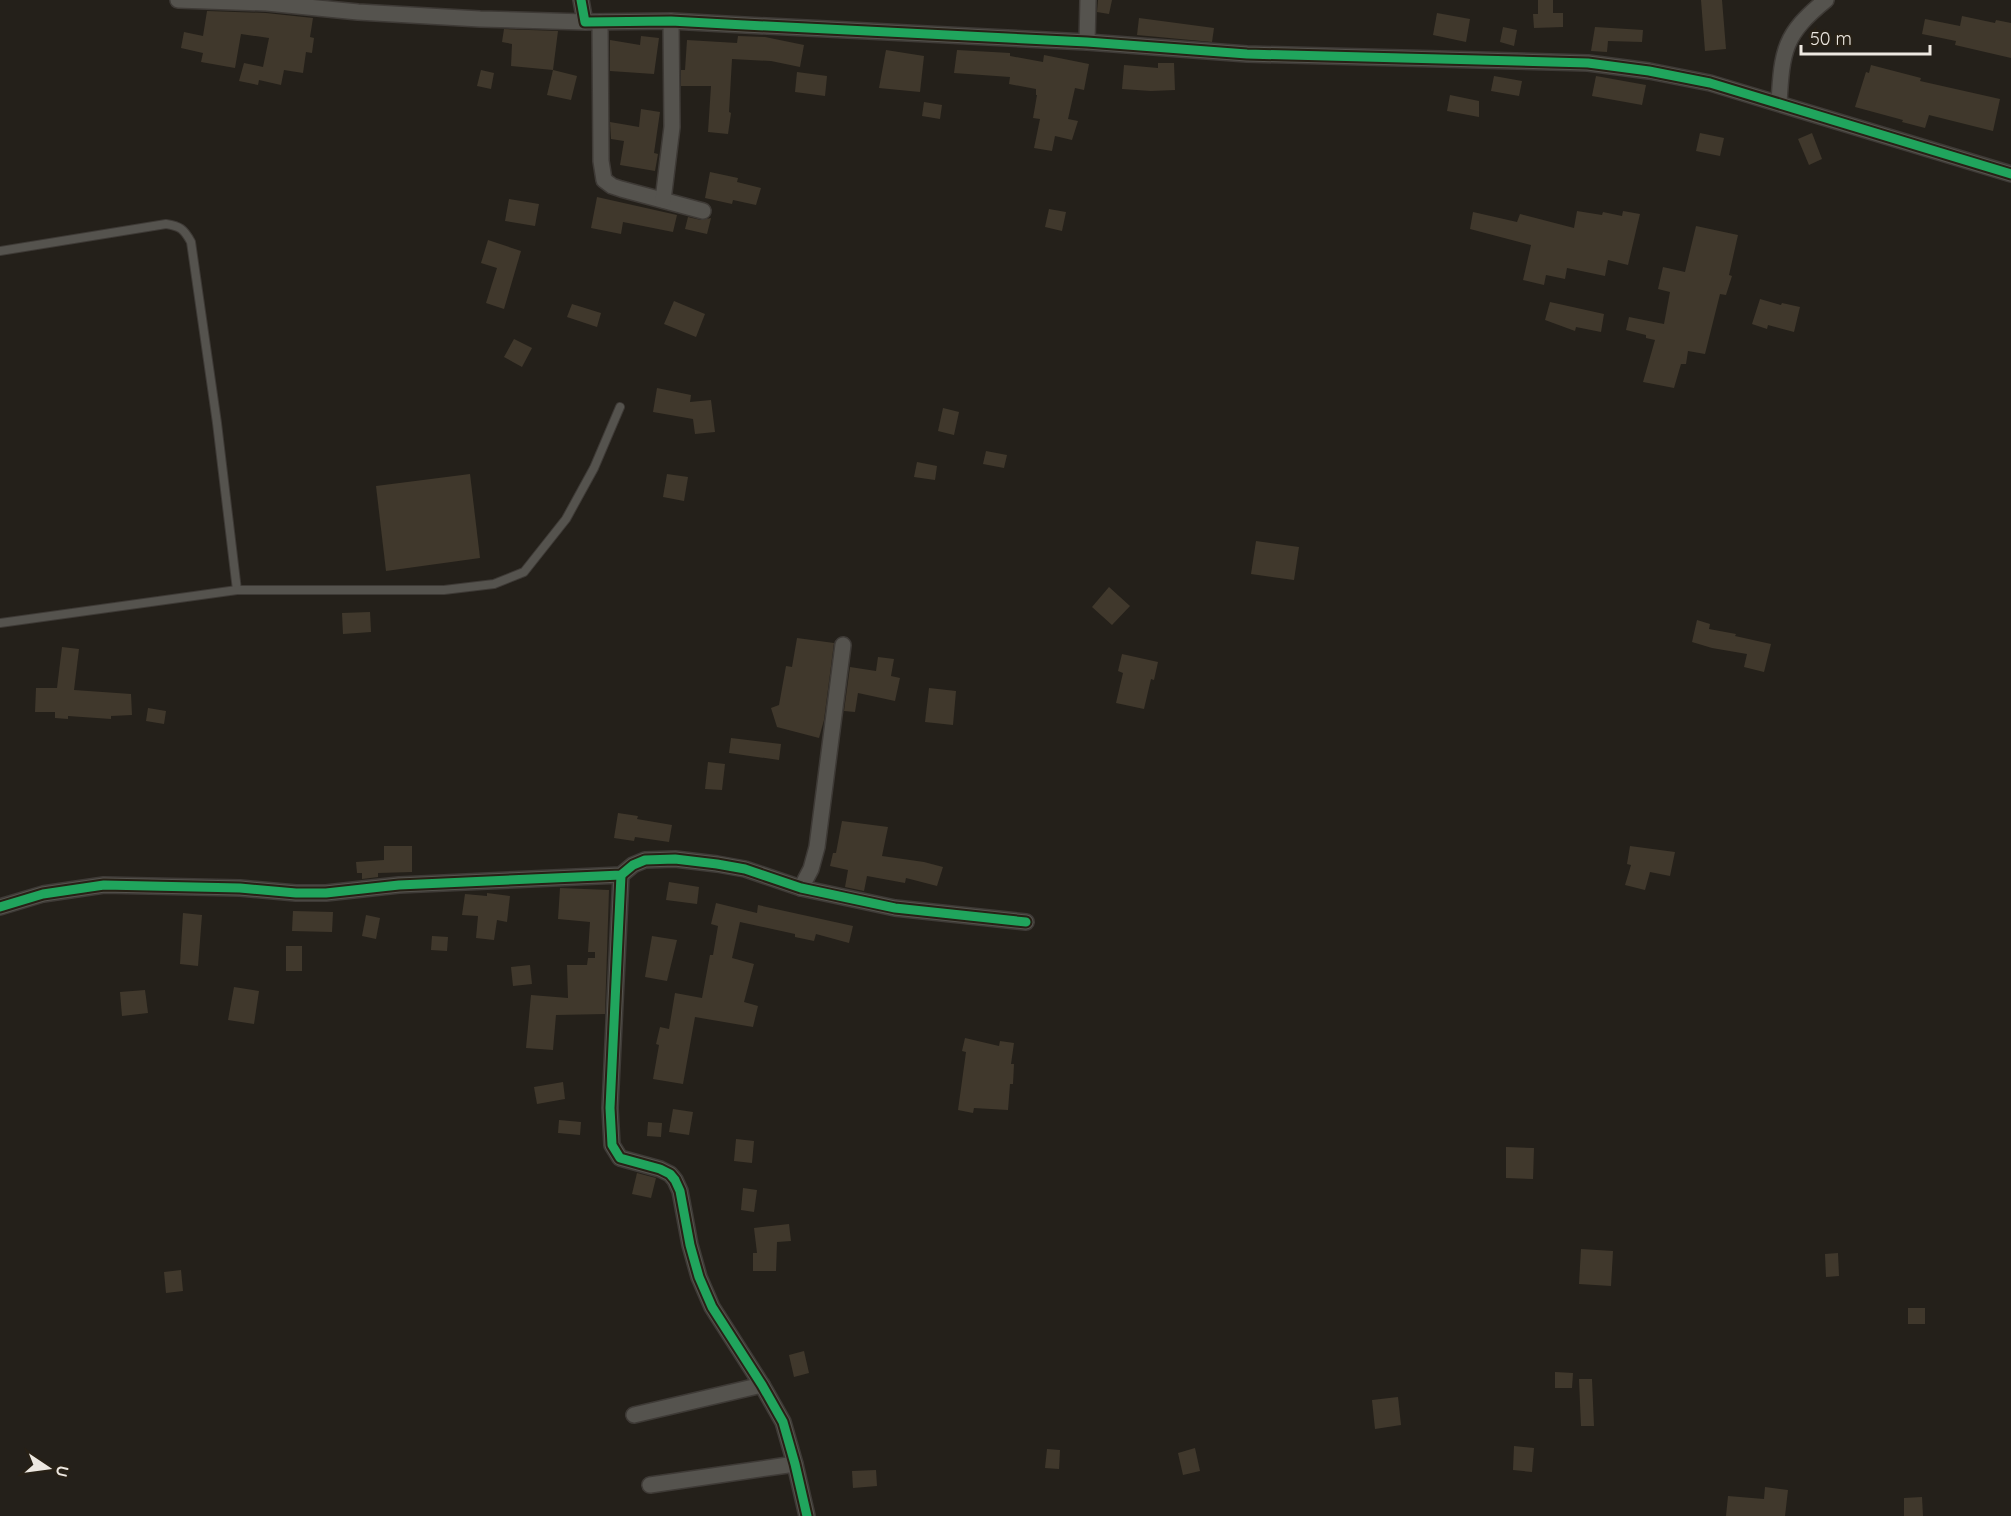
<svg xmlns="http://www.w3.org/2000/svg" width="2011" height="1516" font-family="Quicksand,sans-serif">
<rect width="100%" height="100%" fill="#24201a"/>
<g fill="#40382c">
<polygon points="1098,0 1112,0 1109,14 1097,12"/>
<polygon points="1538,0 1553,0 1553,13 1563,13 1563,27 1534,28 1533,14 1538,14"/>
<polygon points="1701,0 1722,0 1726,49 1705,51"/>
<polygon points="207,11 266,13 313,18 310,37 314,38 312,53 306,52 303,73 284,70 281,85 259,80 258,85 239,81 244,63 263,67 269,38 241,34 235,68 201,62 203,53 181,48 184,32 203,36"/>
<polygon points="1437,13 1470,19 1466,42 1433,35"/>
<polygon points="1962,16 1995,23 1996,20 2011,23 2011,58 1955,45 1956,41 1922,34 1925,19 1960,26"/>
<polygon points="1139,18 1214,28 1212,42 1137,35"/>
<polygon points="1503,27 1517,30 1514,46 1500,42"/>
<polygon points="1595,27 1643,30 1642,42 1608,41 1607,52 1591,51"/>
<polygon points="504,29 558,31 553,70 511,66 512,44 502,42"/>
<polygon points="641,36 659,38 654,74 610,71 610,40 640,45"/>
<polygon points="738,36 765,37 804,45 800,67 771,61 732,59 729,112 731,113 728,134 708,132 711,86 681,86 681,70 685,70 687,40 737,43"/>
<polygon points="886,50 924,56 920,92 879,88"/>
<polygon points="957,50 1010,53 1010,56 1043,62 1044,55 1089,64 1084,90 1075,88 1068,119 1078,121 1072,140 1055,136 1052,151 1034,148 1040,119 1033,118 1037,95 1036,95 1036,89 1009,84 1010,77 954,73"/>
<polygon points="1158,63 1174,63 1175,90 1151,91 1122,89 1124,65 1158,68"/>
<polygon points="1871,65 1921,78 1920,81 2000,99 1993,131 1929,115 1925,128 1902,122 1903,120 1855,107 1866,72 1869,73"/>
<polygon points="481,70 494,73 491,89 477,86"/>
<polygon points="553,70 577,76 571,100 547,95"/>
<polygon points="797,72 827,76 825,96 795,92"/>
<polygon points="1494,76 1522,81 1519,96 1491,91"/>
<polygon points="1596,76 1646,85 1642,105 1592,96"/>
<polygon points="1450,95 1479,101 1479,117 1447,111"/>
<polygon points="924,102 942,105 940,119 922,116"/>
<polygon points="641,109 660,112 654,153 658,154 655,171 620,165 624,141 611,139 610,122 639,127"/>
<polygon points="1700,133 1724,138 1720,156 1696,151"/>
<polygon points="1812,133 1822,159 1809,165 1798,139"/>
<polygon points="710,172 738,178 737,182 761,188 756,205 733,200 732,204 705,198"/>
<polygon points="597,197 677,215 673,232 623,222 621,234 591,228"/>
<polygon points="509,199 539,204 535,226 505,221"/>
<polygon points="1049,209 1066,212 1062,231 1045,227"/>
<polygon points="1577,211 1602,215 1603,212 1622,216 1623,211 1640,214 1628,265 1608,260 1605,276 1567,268 1565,279 1546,275 1544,285 1523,280 1531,245 1470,229 1473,212 1517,222 1520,214 1574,228"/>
<polygon points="688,217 701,220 711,218 707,234 685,229"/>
<polygon points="1696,226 1738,235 1729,275 1732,276 1726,295 1720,294 1705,354 1688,351 1686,364 1681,364 1674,388 1643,382 1655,340 1646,338 1646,335 1626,330 1629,317 1664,324 1670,292 1658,289 1663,267 1685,272"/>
<polygon points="488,240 521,251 504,309 486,303 497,268 481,263"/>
<polygon points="1760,299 1781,305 1782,303 1800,307 1794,332 1768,325 1767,329 1752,324"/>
<polygon points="674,301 705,314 696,337 664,324"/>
<polygon points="1550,302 1604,314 1601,332 1576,327 1575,331 1545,320"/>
<polygon points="572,304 601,313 597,327 567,317"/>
<polygon points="514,339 532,348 522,367 504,357"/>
<polygon points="657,388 691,395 690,402 711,400 715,432 695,434 693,419 653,412"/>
<polygon points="943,408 959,412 954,435 938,431"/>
<polygon points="986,451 1007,455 1004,468 983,464"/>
<polygon points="917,462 937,466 935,480 914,477"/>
<polygon points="470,474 480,558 386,571 376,486"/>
<polygon points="667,474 688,477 684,501 663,497"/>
<polygon points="1256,541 1299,547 1294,580 1251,574"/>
<polygon points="1109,587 1130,606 1112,625 1092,607"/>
<polygon points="370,612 371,632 343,634 342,613"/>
<polygon points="1697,620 1710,624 1709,629 1736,634 1735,636 1771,644 1764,672 1744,667 1747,654 1712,648 1692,642"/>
<polygon points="797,638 834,643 824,720 819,738 777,727 771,708 779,705 786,666 792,667"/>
<polygon points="62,647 79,649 74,690 131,694 132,715 111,716 111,719 68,716 68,719 55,718 55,712 35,712 36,688 57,688"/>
<polygon points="1122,654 1158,662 1154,680 1151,679 1144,709 1116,703 1123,673 1118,671"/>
<polygon points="878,657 894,659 891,676 900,678 895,701 858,693 855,712 844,711 850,667 876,671"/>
<polygon points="929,688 956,691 953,725 925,722"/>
<polygon points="148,708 166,711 164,724 146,721"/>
<polygon points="731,738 781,744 779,760 729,753"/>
<polygon points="708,762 725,764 722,790 705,789"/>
<polygon points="618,813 638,816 637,819 672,825 669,842 635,837 634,841 614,838"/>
<polygon points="842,821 888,827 882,856 924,862 943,867 937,886 906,878 905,883 867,876 864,891 845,887 848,870 830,866 833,853 836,853"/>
<polygon points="384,846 412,846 412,872 378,873 378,877 362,879 362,873 357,873 356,862 384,860"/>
<polygon points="1630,846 1675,852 1670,876 1650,872 1645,890 1625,885 1631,865 1627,864"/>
<polygon points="669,882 699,887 697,904 666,900"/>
<polygon points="560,888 609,890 605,1014 556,1015 553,1050 526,1048 531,995 568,998 567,965 587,965 588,958 595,958 595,952 588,952 590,922 558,919"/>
<polygon points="487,893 510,896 507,922 497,920 494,940 476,938 478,916 462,915 465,894 487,896"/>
<polygon points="716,903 757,913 758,905 853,926 849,943 816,934 814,941 795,937 795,934 740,922 732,958 754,964 744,1002 758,1006 753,1027 695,1017 683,1084 653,1079 659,1045 656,1044 660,1027 669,1029 675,993 702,998 710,955 713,955 718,926 711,924"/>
<polygon points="293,911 333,912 332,932 292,931"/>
<polygon points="183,913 202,915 198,966 180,964"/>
<polygon points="366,915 380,918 376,939 362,936"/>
<polygon points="432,936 448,937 447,951 431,950"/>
<polygon points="652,936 677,940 667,981 645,977"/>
<rect x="286" y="946" width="16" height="25"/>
<polygon points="530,965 532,984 513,986 511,967"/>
<polygon points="234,987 259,991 254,1024 228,1020"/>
<polygon points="145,990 148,1013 122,1016 120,992"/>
<polygon points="965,1038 999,1046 1000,1041 1014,1043 1011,1064 1014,1064 1013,1084 1010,1084 1008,1110 974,1108 973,1113 958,1110 966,1052 962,1051"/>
<polygon points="563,1082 565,1099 537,1104 534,1087"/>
<polygon points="673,1109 693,1112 689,1135 669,1132"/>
<polygon points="559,1120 581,1122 580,1135 558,1133"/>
<polygon points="648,1122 662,1123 661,1137 647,1136"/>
<polygon points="736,1139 754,1141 752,1163 734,1161"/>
<polygon points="1506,1147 1534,1148 1533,1179 1506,1178"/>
<polygon points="637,1173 656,1178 651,1198 632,1194"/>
<polygon points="743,1188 757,1190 754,1212 741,1210"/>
<polygon points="789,1224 791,1241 777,1242 776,1271 753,1271 753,1253 757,1253 754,1228"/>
<polygon points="1581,1249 1613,1251 1611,1286 1579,1284"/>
<polygon points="1838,1253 1839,1276 1826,1277 1825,1254"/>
<polygon points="181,1270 183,1291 166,1293 164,1272"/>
<rect x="1908" y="1308" width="17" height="16"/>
<polygon points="804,1351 809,1373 794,1377 789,1355"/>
<polygon points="1555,1372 1573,1373 1572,1388 1555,1388"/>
<polygon points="1579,1379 1592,1379 1594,1426 1581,1426"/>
<polygon points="1398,1397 1401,1425 1375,1429 1372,1400"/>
<polygon points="1514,1446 1534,1448 1532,1472 1513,1470"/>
<polygon points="1195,1448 1200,1471 1183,1475 1178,1453"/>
<polygon points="1047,1449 1060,1450 1059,1469 1045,1468"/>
<polygon points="876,1470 877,1486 853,1488 852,1471"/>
<polygon points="1765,1487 1788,1490 1785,1516 1726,1516 1728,1496 1764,1499"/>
<polygon points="1922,1497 1923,1516 1904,1516 1904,1498"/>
</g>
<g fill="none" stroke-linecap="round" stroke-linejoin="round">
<defs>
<g id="service">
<path d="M 0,251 L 166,224 C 180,226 184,229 191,242 L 217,423 L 237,590"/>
<polyline points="0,623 237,590 444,590 494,584 524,572 566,519 594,468 620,407"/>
</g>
<g id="minor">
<polyline points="178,0 267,3 358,12 480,19 585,22"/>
<polyline points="581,0 585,22 671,21 726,24 1087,42 1247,54 1588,63 1649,71 1710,83 2011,174"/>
<polyline points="600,22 601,161 604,180 612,186 621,189 703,211"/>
<polyline points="1087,42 1088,0"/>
<path d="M 1779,103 C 1782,50 1784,34 1826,0"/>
<polyline points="663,200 672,127 671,21"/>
<polyline points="621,875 610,1108 612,1145 620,1158 660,1169 670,1174 675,1180 680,1191 690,1245 699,1277 712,1307 762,1385 783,1422 795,1464 807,1516"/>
<polyline points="801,888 811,869 817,847 843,645"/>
<polyline points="0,907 43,894 104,885 240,888 296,893 326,893 399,885 621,875 633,865 645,860 675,859 717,864 745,869 801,888 895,908 1026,922"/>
<polyline points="634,1415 762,1385"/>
<polyline points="650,1485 795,1464"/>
</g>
</defs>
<use href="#service" stroke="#3e3a36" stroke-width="10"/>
<use href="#minor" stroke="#3e3a36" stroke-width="18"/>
<use href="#service" stroke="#55534e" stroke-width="8"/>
<use href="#minor" stroke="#55534e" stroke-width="15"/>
<defs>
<g id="cycleway">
<polyline points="581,0 585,22 671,21 726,24 1087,42 1247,54 1588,63 1649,71 1710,83 2011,174"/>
<polyline points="621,875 610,1108 612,1145 620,1158 660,1169 670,1174 675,1180 680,1191 690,1245 699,1277 712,1307 762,1385 783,1422 795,1464 807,1516"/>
<polyline points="0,907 43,894 104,885 240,888 296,893 326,893 399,885 621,875 633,865 645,860 675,859 717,864 745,869 801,888 895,908 1026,922"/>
</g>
</defs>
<use href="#cycleway" stroke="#282116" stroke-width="13"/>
<use href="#cycleway" stroke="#20a55d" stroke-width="9"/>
</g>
<g transform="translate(48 1468) rotate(103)" stroke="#282116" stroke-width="4.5" paint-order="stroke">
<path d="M0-4.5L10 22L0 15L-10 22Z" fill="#ede8e1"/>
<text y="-9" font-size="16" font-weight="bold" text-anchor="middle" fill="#ede8e1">U</text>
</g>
<path d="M1801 45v9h129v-9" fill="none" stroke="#ede8e1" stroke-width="3"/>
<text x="1810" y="45" font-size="18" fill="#ede8e1" stroke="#282116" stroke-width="4.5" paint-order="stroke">50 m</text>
</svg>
